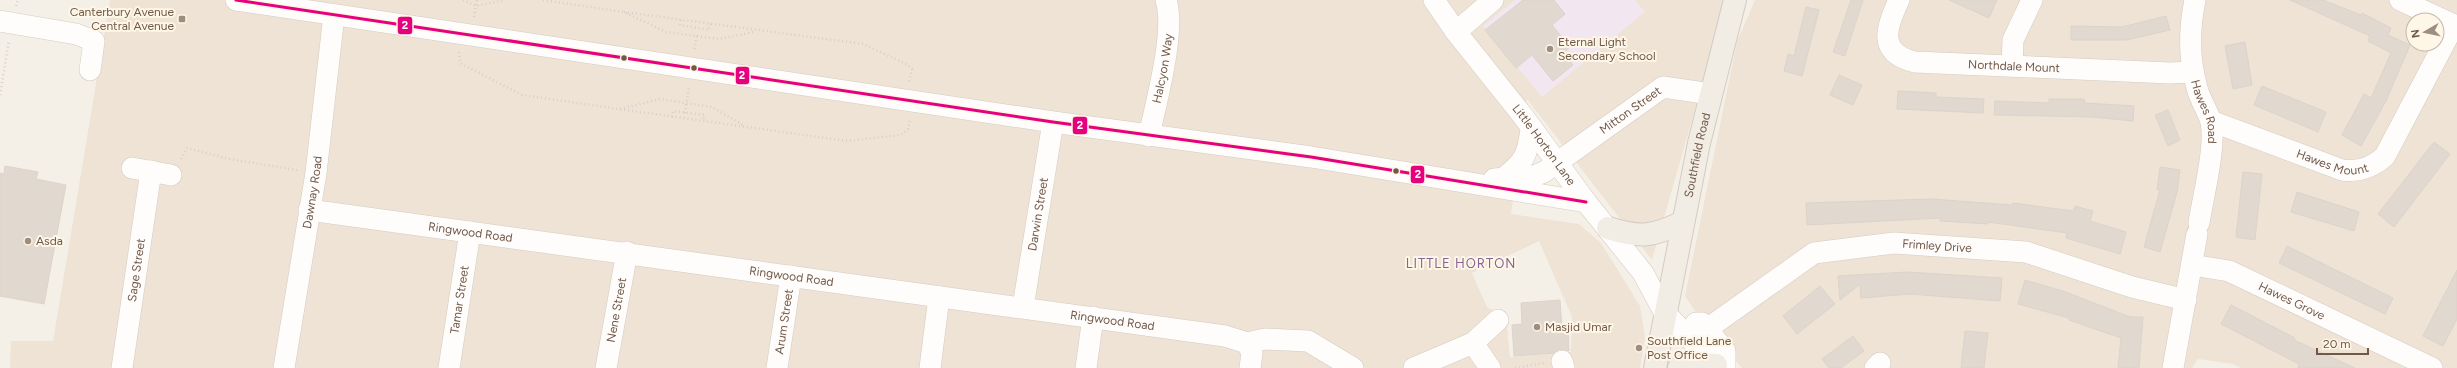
<svg xmlns="http://www.w3.org/2000/svg" width="2457" height="368" font-family="Figtree,sans-serif">
<rect width="100%" height="100%" fill="#f5f0e7"/>
<g fill="#eee3d4" fill-rule="evenodd">
<path d="M 110,0 L 1726,0 L 1652,260 L 1527,99 L 1511,214 L 1579,224 L 1601,243 L 1640,306 L 1645,337 L 1640,368 L 10,368 L 11,341 L 53,341 ZM 1539,241 L 1572,317 L 1571,352 L 1510,357 L 1506,317 L 1487,307 L 1472,273 Z"/>
<path d="M 1755,0 L 2457,0 L 2457,368 L 2241,368 L 2233,364 L 2198,359 L 2192,368 L 1742,368 L 1707,329 L 1685,296 L 1737,42 ZM 2413,20 L 2437,20 L 2437,44 L 2413,44 Z"/>
</g>
<polygon fill="#f2e6f0" points="1515,0 1635,0 1645,12 1542,97 1483,26"/>
<g fill="#e1d8cf" stroke="#ddd3ca">
<polygon points="1523,0 1554,0 1565,14 1552,25 1570,47 1563,53 1573,65 1553,81 1532,55 1516,68 1485,30"/>
<polygon points="1851,0 1863,0 1845,56 1833,52"/>
<polygon points="1949,0 1997,0 1989,18"/>
<polygon points="2290,0 2323,0 2361,15 2362,13 2391,28 2388,35 2410,45 2386,101 2361,146 2342,135 2364,94 2371,98 2391,53 2368,41 2370,36"/>
<polygon points="1806,7 1819,10 1802,76 1784,71 1788,54 1794,56"/>
<polygon points="2166,16 2170,30 2126,40 2071,40 2071,26 2122,27"/>
<polygon points="2245,42 2252,85 2233,89 2225,46"/>
<polygon points="1839,75 1862,85 1853,105 1830,95"/>
<polygon points="2262,86 2326,112 2318,132 2254,105"/>
<polygon points="1898,91 1936,93 1936,97 1984,99 1983,113 1897,109"/>
<polygon points="2049,99 2084,99 2085,103 2134,106 2133,121 2092,117 1994,115 1995,101 2049,103"/>
<polygon points="2168,110 2180,140 2168,146 2155,115"/>
<polygon points="2434,142 2450,154 2394,227 2378,214"/>
<polygon points="5,166 38,172 36,179 66,185 44,304 0,296 0,173 4,174"/>
<polygon points="2160,167 2180,170 2177,192 2160,252 2144,247 2160,190 2157,190"/>
<polygon points="2243,172 2262,174 2255,240 2236,237"/>
<polygon points="2297,192 2359,212 2354,231 2291,212"/>
<polygon points="1932,199 2012,205 2013,203 2073,211 2075,206 2093,211 2090,221 2126,232 2120,254 2066,238 2067,233 1988,222 1988,224 1940,221 1940,218 1807,225 1806,203"/>
<polygon points="2287,246 2393,298 2385,314 2279,263"/>
<polygon points="2457,270 2457,319 2443,346 2423,336"/>
<polygon points="1908,272 2002,278 2000,301 1910,294 1861,298 1860,284 1840,300 1838,276"/>
<polygon points="2025,280 2063,291 2130,317 2143,317 2139,368 2118,368 2121,338 2069,320 2069,318 2018,304"/>
<polygon points="1820,286 1835,304 1797,334 1783,316"/>
<polygon points="1560,300 1562,329 1568,329 1569,351 1559,349 1554,353 1514,356 1512,325 1522,324 1521,303"/>
<polygon points="2231,305 2295,338 2294,340 2355,368 2298,368 2299,364 2221,324"/>
<polygon points="1965,331 1988,333 1984,368 1961,368"/>
<polygon points="1853,336 1864,351 1841,368 1829,368 1822,359"/>
</g>
<g fill="none" stroke-linecap="round" stroke-linejoin="round">
<defs>
<g id="minor">
<polyline points="236,0 1053,122 1311,157 1586,202"/>
<path id="s1" d="M 1434,0 L 1456,32 L 1523,116 L 1586,202 L 1643,273 L 1664,312 L 1719,368"/>
<path id="s2" d="M 1899,0 C 1886,27 1877,53 1915,62 L 2170,73 L 2193,72"/>
<path id="s3" d="M 2195,0 C 2189,29 2189,60 2197,88 C 2200,100 2208,111 2211,122 C 2216,148 2203,196 2199,223"/>
<polyline points="0,21 76,34 94,41 90,70"/>
<polyline points="1456,32 1493,0"/>
<polyline points="2012,66 2013,40 2032,0"/>
<path id="s4" d="M 2211,121 L 2342,170 C 2359,172 2372,168 2385,156 L 2454,25 L 2400,0"/>
<path id="s5" d="M 1149,136 C 1156,102 1176,31 1166,0"/>
<polyline points="132,168 171,175"/>
<path d="M 1504,178 C 1525,161 1527,156 1531,130"/>
<path id="s6" d="M 1494,179 L 1534,176 L 1544,172 L 1663,87 L 1711,94"/>
<path id="s7" d="M 309,210 L 1225,336 L 1247,343 L 1252,353 L 1250,368"/>
<path id="s8" d="M 2192,265 L 2229,271 L 2432,368"/>
<path id="s9" d="M 1023,307 L 1053,122"/>
<polyline points="1696,323 1702,323 1725,351 1725,368"/>
<path id="s10" d="M 1707,329 L 1814,253 L 1894,243 L 2026,252 L 2132,287 L 2186,300"/>
<polyline points="1247,343 1265,339 1308,341 1353,368"/>
<polyline points="1473,343 1490,368"/>
<polyline points="1562,361 1564,368"/>
<path id="s11" d="M 122,368 L 151,171"/>
<path id="s12" d="M 284,368 L 316,173 L 334,15"/>
<path id="s13" d="M 449,368 L 470,232"/>
<path id="s14" d="M 606,368 L 627,252"/>
<path id="s15" d="M 777,368 L 791,276"/>
<polyline points="930,368 939,297"/>
<polyline points="1086,368 1093,317"/>
<polyline points="1414,368 1473,343 1498,320"/>
<polyline points="1875,368 1880,363"/>
<polyline points="2173,368 2197,234"/>
</g>
<g id="major">
<path d="M 1608,228 C 1640,238 1652,237 1683,222"/>
<path id="s16" d="M 1655,368 L 1699,143 L 1735,0"/>
<polyline points="1679,368 1695,364 1716,365"/>
</g>
</defs>
<use href="#minor" stroke="#d4cbc2" stroke-width="22"/>
<use href="#major" stroke="#d4cbc4" stroke-width="24"/>
<g stroke="#d7cfc9" stroke-width="2.5" stroke-dasharray="1 3" stroke-linecap="butt">
<polyline points="463,0 476,6 505,0"/>
<polyline points="543,0 624,12 666,32 697,36 694,50"/>
<polyline points="16,6 18,0"/>
<polyline points="624,12 863,44 908,65 912,69 909,82"/>
<polyline points="474,17 477,0"/>
<polyline points="681,20 680,25 709,30 711,24"/>
<polyline points="697,36 720,39 753,32"/>
<polyline points="459,52 460,63 522,95 619,109 847,141 901,135 908,129 910,119"/>
<polyline points="0,95 9,40"/>
<polyline points="620,109 660,99 712,107 745,126"/>
<polyline points="685,113 689,87"/>
<polyline points="672,117 673,111 704,115 703,121"/>
<polyline points="181,159 187,148 229,159 297,170"/>
<polyline points="1515,368 1544,363"/>
</g>
<use href="#minor" stroke="#fefdfb" stroke-width="21"/>
<use href="#major" stroke="#f1ece4" stroke-width="22"/>
<defs>
<polyline id="bus-1" points="236,0 1053,122 1311,157 1586,202"/>
</defs>
<use href="#bus-1" stroke="#fef6e7" stroke-width="6"/>
<use href="#bus-1" stroke="#e5007d" stroke-width="3"/>
</g>
<g fill="#9f8d80" stroke="#fef6e7" stroke-width="1.5">
<rect x="178" y="15" width="8" height="8" rx="2"/>
<circle cx="1550" cy="49" r="4"/>
<circle cx="28" cy="241" r="4"/>
<circle cx="1537" cy="327" r="4"/>
<circle cx="1639" cy="348" r="4"/>
</g>
<g fill="#715849" stroke="#fef6e7" stroke-width="1.5">
<circle cx="624" cy="58" r="3.5"/>
<circle cx="694" cy="68" r="3.5"/>
<circle cx="1396" cy="171" r="3.5"/>
</g>
<g text-anchor="middle" stroke-width="4" stroke-linejoin="round" paint-order="stroke">
<g font-size="12" fill="#715849" stroke="#fef6e7" text-anchor="start">
<text x="174" y="16" text-anchor="end">Canterbury Avenue<tspan x="174" dy="14">Central Avenue</tspan></text>
<text x="1558" y="46">Eternal Light<tspan x="1558" dy="14">Secondary School</tspan></text>
<text x="36" y="245">Asda</text>
<text x="1545" y="331">Masjid Umar</text>
<text x="1647" y="345">Southfield Lane<tspan x="1647" dy="14">Post Office</tspan></text>
</g>
<g font-size="12" fill="#715849" stroke="#fef6e7">
<text dy="4" stroke="none"><textPath href="#s2" startOffset="178">Northdale Mount</textPath></text>
<text dy="4" stroke="none"><textPath href="#s5" startOffset="69">Halcyon Way</textPath></text>
<text dy="4" stroke="none"><textPath href="#s6" startOffset="157">Mitton Street</textPath></text>
<text dy="4" stroke="none"><textPath href="#s3" startOffset="114">Hawes Road</textPath></text>
<text dy="4" stroke="none"><textPath href="#s1" startOffset="182">Little Horton Lane</textPath></text>
<text dy="4" stroke="none"><textPath href="#s16" startOffset="217">Southfield Road</textPath></text>
<text dy="4" stroke="none"><textPath href="#s4" startOffset="129">Hawes Mount</textPath></text>
<text dy="4" stroke="none"><textPath href="#s12" startOffset="178">Dawnay Road</textPath></text>
<text dy="4" stroke="none"><textPath href="#s9" startOffset="94">Darwin Street</textPath></text>
<text dy="4" stroke="none"><textPath href="#s7" startOffset="163">Ringwood Road</textPath></text>
<text dy="4" stroke="none"><textPath href="#s10" startOffset="255">Frimley Drive</textPath></text>
<text dy="4" stroke="none"><textPath href="#s11" startOffset="99">Sage Street</textPath></text>
<text dy="4" stroke="none"><textPath href="#s7" startOffset="487">Ringwood Road</textPath></text>
<text dy="4" stroke="none"><textPath href="#s13" startOffset="69">Tamar Street</textPath></text>
<text dy="4" stroke="none"><textPath href="#s8" startOffset="107">Hawes Grove</textPath></text>
<text dy="4" stroke="none"><textPath href="#s14" startOffset="59">Nene Street</textPath></text>
<text dy="4" stroke="none"><textPath href="#s7" startOffset="811">Ringwood Road</textPath></text>
<text dy="4" stroke="none"><textPath href="#s15" startOffset="47">Arum Street</textPath></text>
</g>
<g font-size="13" letter-spacing="1" fill="#866594" stroke="#fef6e7">
<text x="1461" y="268">LITTLE HORTON</text>
</g>
</g>
<g stroke="#fef6e7" stroke-width="1.5">
<rect x="397" y="16" width="16" height="19" rx="4" fill="#e5007d"/>
<rect x="735" y="66" width="15" height="19" rx="4" fill="#e5007d"/>
<rect x="1072" y="116" width="16" height="19" rx="4" fill="#e5007d"/>
<rect x="1410" y="165" width="15" height="19" rx="4" fill="#e5007d"/>
</g>
<g font-size="11" text-anchor="middle" font-weight="bold" fill="#fff">
<text x="405" y="29">2</text>
<text x="742" y="79">2</text>
<text x="1080" y="129">2</text>
<text x="1418" y="178">2</text>
</g>
<g transform="translate(2425 32) rotate(261)"><circle r="19" fill="#fef6e7" stroke="#c6b7a8"/>
<path d="M0-3L7 15L0 10L-7 15Z" fill="#9f8d80"/>
<text y="-6" font-size="11" font-weight="bold" text-anchor="middle" fill="#715849">N</text>
</g>
<path d="M2317 348v6h51v-6" fill="none" stroke="#715849" stroke-width="2"/>
<text x="2323" y="348" font-size="12" fill="#715849" stroke="#fef6e7" stroke-width="3" paint-order="stroke">20 m</text>
</svg>
